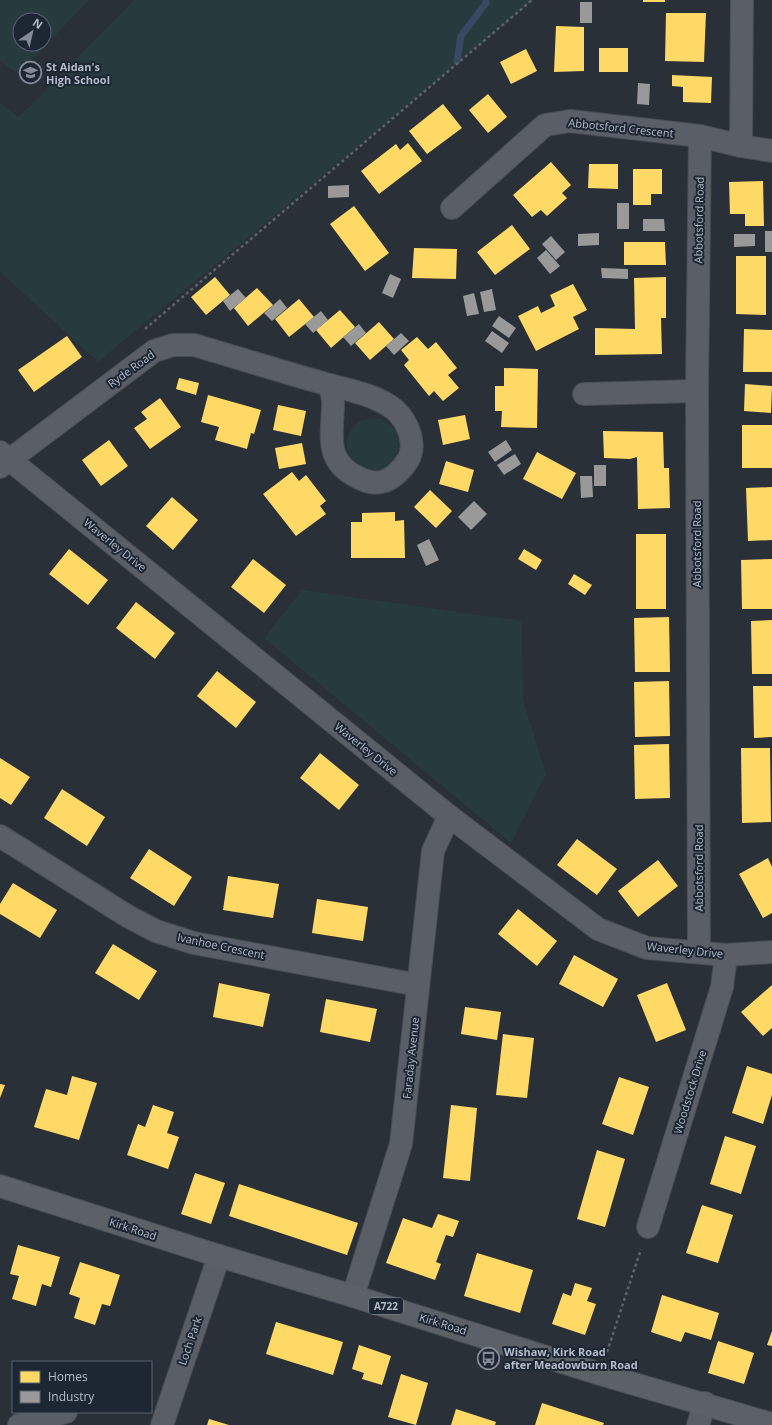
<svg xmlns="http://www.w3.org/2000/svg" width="772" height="1425" font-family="'Open Sans',sans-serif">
<rect width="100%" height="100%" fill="#2a3038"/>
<g fill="#273a3e" fill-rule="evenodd">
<path d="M 0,0 L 89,0 L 18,74 L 0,61 ZM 20,20 L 44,20 L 44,44 L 20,44 Z"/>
<polygon points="134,0 534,0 98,362 0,272 0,103 19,117"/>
<circle cx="373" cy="444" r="26"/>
<polygon points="302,590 522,621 523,700 546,774 511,843 264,638"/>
</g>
<g fill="#ffd966">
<rect x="643" y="0" width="22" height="2"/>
<polygon points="666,13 706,13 704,62 665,61"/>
<polygon points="556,26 584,27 584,71 554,72"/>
<rect x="599" y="48" width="29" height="24"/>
<polygon points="526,49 537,71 511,84 500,62"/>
<polygon points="672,75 712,77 711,103 683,102 683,87 672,86"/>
<polygon points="488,94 507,117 488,133 469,110"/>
<polygon points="443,104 462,128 427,154 409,131"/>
<polygon points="408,143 422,161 379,194 361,171 396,144 400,150"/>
<polygon points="551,162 571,185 562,193 567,198 547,216 541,210 532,217 513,195"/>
<polygon points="589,164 618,164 618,189 588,188"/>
<polygon points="633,169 662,169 662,194 651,194 651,205 633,205"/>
<polygon points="763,181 764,226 745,226 745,214 730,214 729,182"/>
<polygon points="354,206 389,253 365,271 330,224"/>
<polygon points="512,225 530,249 495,275 477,252"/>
<polygon points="624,242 665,242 666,265 624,265"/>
<polygon points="414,248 457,249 456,279 412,278"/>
<polygon points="736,256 766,256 766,315 736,314"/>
<polygon points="215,277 230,295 206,315 191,297"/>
<polygon points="666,277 666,318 661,318 662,354 595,355 595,328 635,329 634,278"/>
<polygon points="573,284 587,310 573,317 579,329 536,351 518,316 538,306 541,313 555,306 550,295"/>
<polygon points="257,288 273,305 248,326 234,308"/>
<polygon points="299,299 314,317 289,337 275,319"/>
<polygon points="340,310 355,327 331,348 316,330"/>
<polygon points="379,322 394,339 370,360 355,343"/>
<polygon points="744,329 772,330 772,372 743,372"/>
<polygon points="67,336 82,357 34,392 18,370"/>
<polygon points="417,337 428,349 436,342 457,368 448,375 459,388 443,401 434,391 429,396 404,365 409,360 401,350"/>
<polygon points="504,368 538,369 537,428 501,427 502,411 495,411 495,386 504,386"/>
<polygon points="179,378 199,383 196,395 176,389"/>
<polygon points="745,384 772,386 771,413 744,411"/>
<polygon points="208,395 261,410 254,434 251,433 247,449 215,440 219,427 201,422"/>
<polygon points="160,398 181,427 150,449 134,428 147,419 141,412"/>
<polygon points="278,405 306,411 301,436 273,430"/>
<polygon points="465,415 470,439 443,445 438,420"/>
<rect x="742" y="425" width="30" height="43"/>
<polygon points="603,431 663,432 664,468 669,468 670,508 638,509 637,457 630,459 604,458"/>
<polygon points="109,440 128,466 101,486 82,460"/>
<polygon points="302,443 306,464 279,469 275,448"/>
<polygon points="537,452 576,473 562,499 523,479"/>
<polygon points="446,461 474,470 468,492 439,484"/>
<polygon points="292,472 299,481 306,475 326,501 320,506 326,514 296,536 263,494"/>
<polygon points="772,487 772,540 748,541 746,488"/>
<polygon points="430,490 452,511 436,528 414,507"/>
<polygon points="172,497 198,520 173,550 146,526"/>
<polygon points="395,512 395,521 404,520 405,558 351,558 351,522 362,522 362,513"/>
<rect x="636" y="534" width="30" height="75"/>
<polygon points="69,549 108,580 88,605 49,574"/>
<polygon points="524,549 542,560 536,570 518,559"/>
<polygon points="253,559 286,585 264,613 231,587"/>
<polygon points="772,559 772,609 742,609 741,560"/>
<polygon points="574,574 592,585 585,595 568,584"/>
<polygon points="136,602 175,633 155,659 116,628"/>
<polygon points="669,617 670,672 635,672 634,618"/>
<polygon points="772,620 772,674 752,674 751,621"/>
<polygon points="217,671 256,702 236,728 197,696"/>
<polygon points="669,681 670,736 635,737 634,682"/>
<polygon points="753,686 772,686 772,737 754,738"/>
<polygon points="669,744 670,798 635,799 634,745"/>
<polygon points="741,748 770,748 771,822 742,823"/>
<polygon points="320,753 359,785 339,810 300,778"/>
<polygon points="0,758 30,777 11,805 0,798"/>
<polygon points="62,789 105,817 87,846 44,818"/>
<polygon points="577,839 617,869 597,895 557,865"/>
<polygon points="149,849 192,877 174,906 130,878"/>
<polygon points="768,858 772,867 772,913 763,918 739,874"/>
<polygon points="658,860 678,886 638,917 618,891"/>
<polygon points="228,876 279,884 273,918 223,910"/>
<polygon points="13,883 57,910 40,938 0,914 0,904"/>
<polygon points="317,899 368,907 363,941 312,933"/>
<polygon points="518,909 557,941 537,966 498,934"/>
<polygon points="113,944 157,971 139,1000 95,973"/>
<polygon points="574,955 618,979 603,1007 559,984"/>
<polygon points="219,983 270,994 263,1027 213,1017"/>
<polygon points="667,983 686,1030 656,1042 637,995"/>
<polygon points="772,985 772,1028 763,1036 741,1012"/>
<polygon points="326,999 377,1009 370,1042 320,1032"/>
<polygon points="465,1007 501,1012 497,1040 461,1034"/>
<polygon points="503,1034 534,1038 527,1098 496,1095"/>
<polygon points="747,1066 772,1074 772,1095 763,1124 732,1113"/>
<polygon points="72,1076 97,1083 79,1140 34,1127 46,1089 67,1095"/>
<polygon points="619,1077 649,1087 633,1135 602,1124"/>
<polygon points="0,1084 5,1085 0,1098"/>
<polygon points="153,1105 174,1112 167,1133 179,1137 168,1169 127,1155 138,1124 145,1127"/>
<polygon points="451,1105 477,1108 470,1181 443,1178"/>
<polygon points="725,1136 756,1146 741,1194 710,1184"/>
<polygon points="597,1150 625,1159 605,1227 577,1219"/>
<polygon points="195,1173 225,1183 211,1224 181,1214"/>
<polygon points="239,1184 358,1223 347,1255 229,1216"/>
<polygon points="702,1205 733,1215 718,1263 686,1253"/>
<polygon points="438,1214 459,1221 453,1237 446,1235 436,1262 441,1264 435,1280 386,1263 403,1218 432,1228"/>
<polygon points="18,1245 60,1257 51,1287 42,1284 36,1306 12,1299 19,1276 10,1274"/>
<polygon points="477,1253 533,1270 520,1313 464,1296"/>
<polygon points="80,1262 120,1275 110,1306 102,1304 95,1325 74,1318 80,1298 69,1294"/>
<polygon points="575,1283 592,1288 587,1301 596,1304 585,1335 552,1324 563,1293 571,1296"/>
<polygon points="662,1295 719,1313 711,1340 685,1332 681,1342 651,1332"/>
<polygon points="276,1322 343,1342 333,1375 266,1354"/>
<polygon points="772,1331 772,1346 767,1345"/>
<polygon points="718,1341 754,1353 744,1384 708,1373"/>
<polygon points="359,1345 391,1356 382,1385 362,1379 364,1373 352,1369"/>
<polygon points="401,1374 428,1383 416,1425 388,1417"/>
<polygon points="542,1403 604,1423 603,1425 535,1425"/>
<polygon points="456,1409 496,1422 495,1425 451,1425"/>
<polygon points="209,1419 229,1425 207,1425"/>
</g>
<g fill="#999">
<rect x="580" y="2" width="12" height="21"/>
<polygon points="638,83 650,84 649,105 637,104"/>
<polygon points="349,185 349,197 328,198 328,186"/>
<rect x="617" y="203" width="12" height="26"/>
<polygon points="643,219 664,219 665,231 643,231"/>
<rect x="765" y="231" width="7" height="21"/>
<polygon points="599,233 599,245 578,246 578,234"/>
<polygon points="734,234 755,234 755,246 734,247"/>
<polygon points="551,236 565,252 556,260 542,244"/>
<polygon points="546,250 560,266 550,274 537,258"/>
<polygon points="601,268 628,269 628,279 602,278"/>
<polygon points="390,274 401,279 393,298 382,293"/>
<polygon points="238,289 246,298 230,311 223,301"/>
<polygon points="492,289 496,310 484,312 480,292"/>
<polygon points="474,293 479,314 467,316 463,296"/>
<polygon points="280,299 287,308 272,321 264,313"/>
<polygon points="321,311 328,320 313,333 305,324"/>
<polygon points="499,316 516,328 509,338 492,326"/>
<polygon points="359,324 366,333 351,346 343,337"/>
<polygon points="492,331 509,343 502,353 485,341"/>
<polygon points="401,333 409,341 394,355 386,346"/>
<polygon points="506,440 512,450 495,462 488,452"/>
<polygon points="515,454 521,464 504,475 497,465"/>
<rect x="594" y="465" width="12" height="21"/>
<polygon points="580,476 592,476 593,497 581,498"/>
<polygon points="474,501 487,514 471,530 458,517"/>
<polygon points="429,539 439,560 426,566 417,545"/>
</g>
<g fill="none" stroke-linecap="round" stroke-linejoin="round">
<polyline stroke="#384963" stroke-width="7" points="457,61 461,36 486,3 486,0"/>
<defs>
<g id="minor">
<polyline points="741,146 742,0"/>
<polyline points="452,208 545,125 570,121 700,136 741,146 772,151"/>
<polyline points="584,394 697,391"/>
<polyline points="0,452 449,816 598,929 647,948 726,955 772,952"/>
<path d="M 0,467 L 154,351 L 173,345 L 194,345 C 235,357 277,370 319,382 C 343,389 376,394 395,410 C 408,422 417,444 408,460 C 402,469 392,480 381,482 C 372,484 365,481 357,477 C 323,460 333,433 333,403 C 333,397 331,391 330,385"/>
<polyline points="0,836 129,917 156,931 194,943 418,985"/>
<polyline points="699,952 697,391 700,136"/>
<polyline points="648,1227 722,987 726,955"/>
<polyline points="353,1296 401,1144 433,851 449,816"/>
<polyline points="19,1425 66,1412"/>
<polyline points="162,1425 219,1256"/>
<polyline points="698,1425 705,1403"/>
</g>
<polyline id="major" points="0,1186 219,1256 353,1296 600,1374 772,1424"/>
</defs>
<use href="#minor" stroke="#484c53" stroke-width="24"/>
<use href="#major" stroke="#484c55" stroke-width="24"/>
<g stroke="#5d636a" stroke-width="2.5" stroke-dasharray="3 3" stroke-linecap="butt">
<polyline points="145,329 532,0"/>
<polyline points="607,1352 641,1249"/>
</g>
<use href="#minor" stroke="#5a5e66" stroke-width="22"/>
<use href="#major" stroke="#5c6168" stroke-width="22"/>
</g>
<defs>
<symbol id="school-ring" viewBox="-11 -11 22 22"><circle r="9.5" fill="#1d2633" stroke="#848b96" stroke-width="1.5"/><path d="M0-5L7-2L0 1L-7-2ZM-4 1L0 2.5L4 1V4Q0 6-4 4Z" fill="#848b96"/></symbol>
<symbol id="bus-ring" viewBox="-11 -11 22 22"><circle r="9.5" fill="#1d2633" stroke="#848b96" stroke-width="1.5"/><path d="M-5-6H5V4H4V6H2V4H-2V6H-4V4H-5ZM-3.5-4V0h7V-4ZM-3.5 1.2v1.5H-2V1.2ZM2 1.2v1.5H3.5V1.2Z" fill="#848b96"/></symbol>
</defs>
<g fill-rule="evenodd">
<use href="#school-ring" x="18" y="60" width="25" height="25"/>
<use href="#bus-ring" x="476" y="1346" width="25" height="25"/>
</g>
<g text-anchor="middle" stroke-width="4" stroke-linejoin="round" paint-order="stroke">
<rect fill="#1d2633" stroke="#878f9c" stroke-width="1" x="369" y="1298" width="34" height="16" rx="3"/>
<g font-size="10" font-weight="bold" fill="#b4bcc9">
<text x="386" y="1310">A722</text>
</g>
<g font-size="11" font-weight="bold" fill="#b4bcc9" stroke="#1d2633" text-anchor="start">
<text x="46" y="71">St Aidan's<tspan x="46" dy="13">High School</tspan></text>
<text x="504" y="1356">Wishaw, Kirk Road<tspan x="504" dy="13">after Meadowburn Road</tspan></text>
</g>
<g font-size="11" fill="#b4bcc9" stroke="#1d2633">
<text transform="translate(621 128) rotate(6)" y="4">Abbotsford Crescent</text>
<text transform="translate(699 220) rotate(-89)" y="4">Abbotsford Road</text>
<text transform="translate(131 369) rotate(-36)" y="4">Ryde Road</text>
<text transform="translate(697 544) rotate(-90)" y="4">Abbotsford Road</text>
<text transform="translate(115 545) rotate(39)" y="4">Waverley Drive</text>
<text transform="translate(366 749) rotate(39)" y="4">Waverley Drive</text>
<text transform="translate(699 868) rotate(-90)" y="4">Abbotsford Road</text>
<text transform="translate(221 946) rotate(12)" y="4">Ivanhoe Crescent</text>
<text transform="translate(685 950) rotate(6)" y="4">Waverley Drive</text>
<text transform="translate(411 1058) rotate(-84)" y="4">Faraday Avenue</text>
<text transform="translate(690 1092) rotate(-73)" y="4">Woodstock Drive</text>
<text transform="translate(133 1229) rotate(18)" y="4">Kirk Road</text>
<text transform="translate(443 1324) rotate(17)" y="4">Kirk Road</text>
<text transform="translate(190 1341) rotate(-71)" y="4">Loch Park</text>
</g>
</g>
<rect x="12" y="1361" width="140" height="52" fill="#1d2633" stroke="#59626f"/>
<rect x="20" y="1371" width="20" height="12" fill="#ffd966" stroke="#59626f"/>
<text x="48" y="1381" font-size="12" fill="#b4bcc9">Homes</text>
<rect x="20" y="1391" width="20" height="12" fill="#999999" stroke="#59626f"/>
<text x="48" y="1401" font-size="12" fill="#b4bcc9">Industry</text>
<g transform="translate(32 32) rotate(34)"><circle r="19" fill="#1d2633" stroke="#59626f"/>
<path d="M0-3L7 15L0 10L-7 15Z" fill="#848b96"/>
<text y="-6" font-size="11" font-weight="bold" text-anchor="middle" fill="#b4bcc9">N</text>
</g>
</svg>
